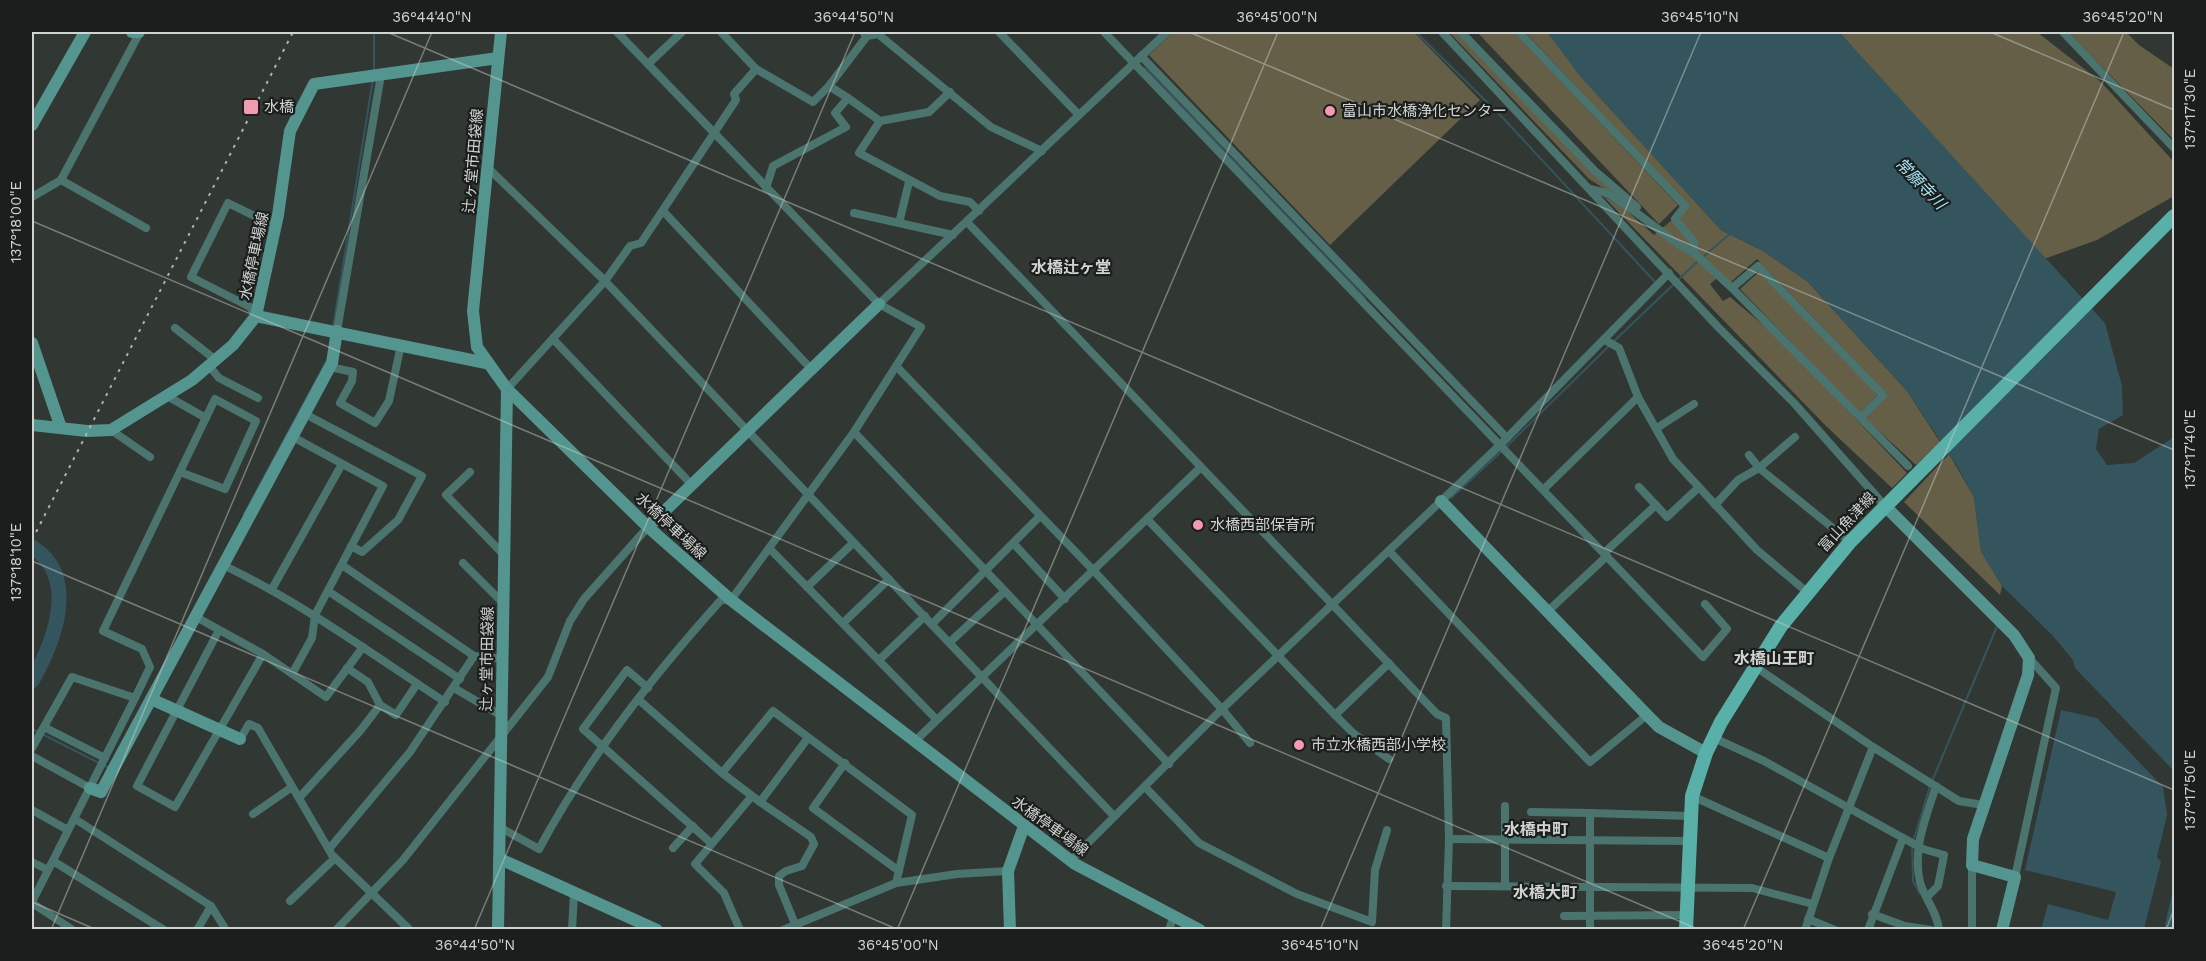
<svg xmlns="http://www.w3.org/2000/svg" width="2206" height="961" font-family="'Work Sans','Noto Sans JP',sans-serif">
<rect width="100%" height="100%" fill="#313733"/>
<g fill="#655f48">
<polygon points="1173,32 1414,32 1480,100 1330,245 1149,55"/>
<polygon points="1449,32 1458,32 1624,201 1589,179"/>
<polygon points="1477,32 1514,32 1678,205 1659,224"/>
<polygon points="1525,32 1547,32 1593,90 1721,230 1763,251 1807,281 1907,391 1940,442 1916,465 1866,419 1887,394 1757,259 1731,282 1722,274 1710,284 1723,301 1730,297 1768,329 1813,374 1907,473 1892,488 1826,426 1602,195 1626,210 1654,235 1689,206"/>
<polygon points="1839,32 2037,32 2101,82 2174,162 2174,196 2097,240 2044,259"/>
<polygon points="2068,32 2126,32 2139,45 2174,69 2174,140"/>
<polygon points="1760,271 1878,394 1860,414 1740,289"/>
<polygon points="1949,454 1974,497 1981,551 2002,586 2000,595 1904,502"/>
</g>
<g fill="#35555e">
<polygon points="1547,32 1839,32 2105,323 2122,386 2123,415 2099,429 2096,449 2107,465 2134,463 2174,437 2174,771 2075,668 2073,660 2053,636 2002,586 1981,552 1974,497 1957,466 1907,391 1807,281 1763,251 1721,230 1579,75"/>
<polygon points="2061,710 2097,718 2163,787 2167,814 2157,857 2161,862 2144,929 2041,929 2048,904 2108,920 2116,892 2025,870"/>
<polygon points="2174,886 2174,929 2164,929"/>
</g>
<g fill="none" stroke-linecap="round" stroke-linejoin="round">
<g stroke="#35555e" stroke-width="2">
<polyline points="1416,32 1503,118 1656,283"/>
<polyline points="1145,68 1365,298"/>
<polyline points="374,71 374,32"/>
<polyline points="1702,258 1732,232"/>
<polyline points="1678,280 1698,261"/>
<polyline points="333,328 373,79"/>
<polyline points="1613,342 1674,284"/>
<polyline points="1506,447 1609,346"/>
<polyline points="1451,498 1502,451"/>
<polyline points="244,514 327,360"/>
<polyline points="32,729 109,768"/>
<polyline points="1914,839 1930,786 1998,624"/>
<polyline points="1912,845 1913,881 1920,894"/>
</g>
<path stroke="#35555e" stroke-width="15" d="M 32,547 C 80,577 54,642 32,681"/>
<g stroke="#4c746f" stroke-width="8">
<polyline points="140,32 61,180 146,228"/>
<polyline points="721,32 756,69"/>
<polyline points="863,32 867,36 878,34 991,127 1042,151"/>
<polyline points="999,32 1079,115"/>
<polyline points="1104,32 1703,657 1727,629 1705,604"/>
<polyline points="1442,32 1719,328 1794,403 1885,506"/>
<polyline points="1461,32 1595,171 1637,207 1634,211 1607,193 1590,189"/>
<polyline points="1519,32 1685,206 1675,219 1694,242 1694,253 1732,288"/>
<polyline points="2063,32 2174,148"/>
<polyline points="1141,56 1507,438"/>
<polyline points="648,64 682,32"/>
<polyline points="848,98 829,86 867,36"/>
<polyline points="880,121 859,153 940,196 970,202 979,211"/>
<polyline points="487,167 605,281 1113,815"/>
<polyline points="766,188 773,166 846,127 835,113 848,98 880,121 929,112 950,92"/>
<polyline points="32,197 61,180"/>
<polyline points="1634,211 1678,244 1694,253"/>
<polyline points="664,212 812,370"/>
<polyline points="854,213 953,235"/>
<polyline points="967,222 1437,714 1446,718 1449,839 1446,930"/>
<polyline points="899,223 909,182"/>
<polyline points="879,304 1167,32"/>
<polyline points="256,316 250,307 191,277 228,203 275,226"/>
<polyline points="175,328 217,361"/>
<polyline points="337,331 381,75"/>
<polyline points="553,339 692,485"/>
<polyline points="1605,340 1619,348 1638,397 1673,459 1757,550 1807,592"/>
<polyline points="209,366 219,378 258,398"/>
<polyline points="896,366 1094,571 1222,709 1250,743"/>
<polyline points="330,367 353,372 352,381 340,403 375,423 389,401 401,345"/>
<polyline points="507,389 605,281 630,246 641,243 736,100 734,94 756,69 813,102 829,86"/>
<polyline points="167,396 206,418"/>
<polyline points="305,414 422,476 398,520 362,552 351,546"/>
<polyline points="1861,418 1883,395 1758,266 1732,288 1908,466"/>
<polyline points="1657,428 1694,404"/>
<polyline points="111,430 150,457"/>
<polyline points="854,432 1169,764"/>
<polyline points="1749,455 1759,468 1850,542"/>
<polyline points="470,472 446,495 503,554"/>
<polyline points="1639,487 1667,517 1698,488"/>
<polyline points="1544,489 1638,397"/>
<polyline points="1715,505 1738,480 1759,468 1795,437"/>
<polyline points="1147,519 1335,715"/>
<polyline points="1014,544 1065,599"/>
<polyline points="769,548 936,719"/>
<polyline points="1389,551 1590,762 1647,715"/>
<polyline points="1604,553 1656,505"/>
<polyline points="463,563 503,603"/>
<path d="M 223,565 C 302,603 372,654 445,702"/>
<polyline points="342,565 474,656 503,659"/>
<polyline points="807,587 853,543"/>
<polyline points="272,589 342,464"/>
<polyline points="328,591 460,679"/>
<polyline points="1548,611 1607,556"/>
<polyline points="196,617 263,654 175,807 137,786 219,630"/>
<polyline points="843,623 889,579"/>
<polyline points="932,624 1040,516"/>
<polyline points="950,642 1004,592"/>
<polyline points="263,654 326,697 363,647"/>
<polyline points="879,660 925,616"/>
<polyline points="1389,663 1335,715 1353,733 1389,759"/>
<polyline points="1754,666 1873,747 1959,801 1983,805"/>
<polyline points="347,668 368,682 380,705"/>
<polyline points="292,674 312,638 315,615 383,486 293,437"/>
<polyline points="454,688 502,716"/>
<polyline points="648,688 627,670 583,729 711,843"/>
<polyline points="135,698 150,667 142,649 103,631 215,399 256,421 225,489 180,472"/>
<polyline points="639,700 722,773 760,802 808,738"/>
<polyline points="44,727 105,758"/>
<polyline points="1714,738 1764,761 1923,849 1944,855 1938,886 1927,897"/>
<polyline points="240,739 249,724 258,728 332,855 410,930"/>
<polyline points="914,742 1201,467"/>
<polyline points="32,748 72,677 135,698 32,902"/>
<polyline points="32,756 90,788"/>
<polyline points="845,763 813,808 899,871"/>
<polyline points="722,773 773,711 912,815 896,883"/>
<path d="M 1936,786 C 1926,818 1912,849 1920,882 C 1925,900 1937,911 1939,930"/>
<polyline points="1145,787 1199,843 1297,894 1372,922 1375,870 1387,830"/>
<polyline points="1692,796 1829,858"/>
<polyline points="299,798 360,731 380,705 396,715 417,684"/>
<polyline points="760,802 811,837 814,844 802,866 786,871 779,876 779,885 795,924"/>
<polyline points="1505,806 1505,886"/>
<polyline points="32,810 68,830"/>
<polyline points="1531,812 1590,813"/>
<polyline points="253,814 292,787"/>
<polyline points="75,819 211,906 226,930"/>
<path d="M 501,828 L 539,849 C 588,758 652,677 721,600 L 731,600 L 854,432 L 921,327 L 879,304 L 617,32"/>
<polyline points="1449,839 1688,841"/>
<polyline points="673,848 693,826"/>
<polyline points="329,849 410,752 474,656"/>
<polyline points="53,861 164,930"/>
<polyline points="1070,861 1222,709 1500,445 1669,273"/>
<polyline points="32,862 48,870"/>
<polyline points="2015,877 2056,688 2029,658"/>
<polyline points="1446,886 1752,888 1813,904"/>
<polyline points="290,901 335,858"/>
<polyline points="32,903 73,930"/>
<polyline points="1872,914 1905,926 1931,930"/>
<polyline points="1564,916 1686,915"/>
<polyline points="1808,919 1835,930"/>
<polyline points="197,930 211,906"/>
<polyline points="336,930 403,860 548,677 570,621 584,599 648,527"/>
<polyline points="572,930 574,893"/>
<polyline points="740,930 724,893 695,864 752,796"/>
<polyline points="783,930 896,883 957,874 1008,871"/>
<polyline points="1169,930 1174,915"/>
<polyline points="1590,930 1590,813 1690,816"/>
<polyline points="1805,930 1829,858 1873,747"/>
<polyline points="1868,930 1903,838"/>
<polyline points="1972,930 1972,865"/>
</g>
<g stroke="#54968f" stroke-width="12">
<polyline points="132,32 139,32"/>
<polyline points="501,32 473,311 477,347 507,389 648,527 731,600 1075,864 1200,930"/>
<polyline points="32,125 85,32"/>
<polyline points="256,316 486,363"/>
<polyline points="32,343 61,428"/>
<polyline points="32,425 87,431 111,430 192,380 233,345 256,316 278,215 290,131 314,84 498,58"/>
<polyline points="1441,501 1647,715 1659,727 1706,753"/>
<polyline points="1885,506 2014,635 2029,658 2028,675 1973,839 1972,865 2015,877 2002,930"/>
<polyline points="648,527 879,304"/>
<polyline points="151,699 240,739"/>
<polyline points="90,788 101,792 332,363 337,331"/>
<polyline points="500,859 657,930"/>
<polyline points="498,930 507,389"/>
<polyline points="1010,930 1008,871 1024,826"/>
</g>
<polyline stroke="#59b0a8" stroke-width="14" points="1686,930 1692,796 1706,753 1721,722 1781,626 1850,542 2174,216"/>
<polyline stroke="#afb2b0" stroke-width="2" stroke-dasharray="3 6" stroke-linecap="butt" points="32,540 293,32"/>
</g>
<path fill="none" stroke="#d0d3d1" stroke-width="1.5" stroke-opacity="0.45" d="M 387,32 L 2174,790M 1189,32 L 2174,450M 1990,32 L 2174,110M 32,221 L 1700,930M 32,561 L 899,930M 32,902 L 97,930M 51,930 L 432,32M 474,930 L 855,32M 897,930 L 1278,32M 1320,930 L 1701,32M 1743,930 L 2124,32M 2166,930 L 2174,909"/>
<g fill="#f29ab0" stroke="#1b1e1c" stroke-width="2">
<rect x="243" y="99" width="16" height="16" rx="3"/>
<circle cx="1330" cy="111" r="6"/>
<circle cx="1198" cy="525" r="6"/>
<circle cx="1299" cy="745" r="6"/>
</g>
<g text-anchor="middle" stroke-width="4.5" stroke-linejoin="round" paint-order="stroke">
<g font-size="15" fill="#d0d3d1" stroke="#1b1e1c" text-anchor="start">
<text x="264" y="112">水橋</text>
<text x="1342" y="116">富山市水橋浄化センター</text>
<text x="1210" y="530">水橋西部保育所</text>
<text x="1311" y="750">市立水橋西部小学校</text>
</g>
<g font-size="15" fill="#d0d3d1" stroke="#1b1e1c">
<text transform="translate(473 161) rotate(-85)" y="5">辻ヶ堂市田袋線</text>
<text transform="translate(254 256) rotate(-78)" y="5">水橋停車場線</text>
<text transform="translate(1847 522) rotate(-47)" y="5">富山魚津線</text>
<text transform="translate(671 526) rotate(43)" y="5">水橋停車場線</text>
<text transform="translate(487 659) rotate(-89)" y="5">辻ヶ堂市田袋線</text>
<text transform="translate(1050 826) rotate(36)" y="5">水橋停車場線</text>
</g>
<g font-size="16" font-style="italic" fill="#a5e6f9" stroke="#1b1e1c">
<text transform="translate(1921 183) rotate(46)" y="6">常願寺川</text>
</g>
<g font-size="16" font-weight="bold" fill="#d0d3d1" stroke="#1b1e1c">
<text x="1071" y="273">水橋辻ヶ堂</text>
<text x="1774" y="664">水橋山王町</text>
<text x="1536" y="835">水橋中町</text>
<text x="1545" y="898">水橋大町</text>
</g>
</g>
<rect width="2206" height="961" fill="none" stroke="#1b1e1c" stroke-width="66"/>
<rect x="33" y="33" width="2140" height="895" fill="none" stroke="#d0d3d1" stroke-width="2"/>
<g font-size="15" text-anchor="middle" fill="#d0d3d1">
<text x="432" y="22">36°44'40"N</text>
<text x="854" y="22">36°44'50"N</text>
<text x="1277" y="22">36°45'00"N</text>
<text x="1700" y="22">36°45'10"N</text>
<text x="2123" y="22">36°45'20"N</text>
<text transform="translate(2190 109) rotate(-90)" y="5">137°17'30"E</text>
<text transform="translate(16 222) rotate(-90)" y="5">137°18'00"E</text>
<text transform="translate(2190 449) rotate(-90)" y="5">137°17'40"E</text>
<text transform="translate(16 562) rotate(-90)" y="5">137°18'10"E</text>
<text transform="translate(2190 790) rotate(-90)" y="5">137°17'50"E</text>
<text x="475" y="950">36°44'50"N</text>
<text x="898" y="950">36°45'00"N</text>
<text x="1320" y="950">36°45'10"N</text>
<text x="1743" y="950">36°45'20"N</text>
</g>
</svg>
